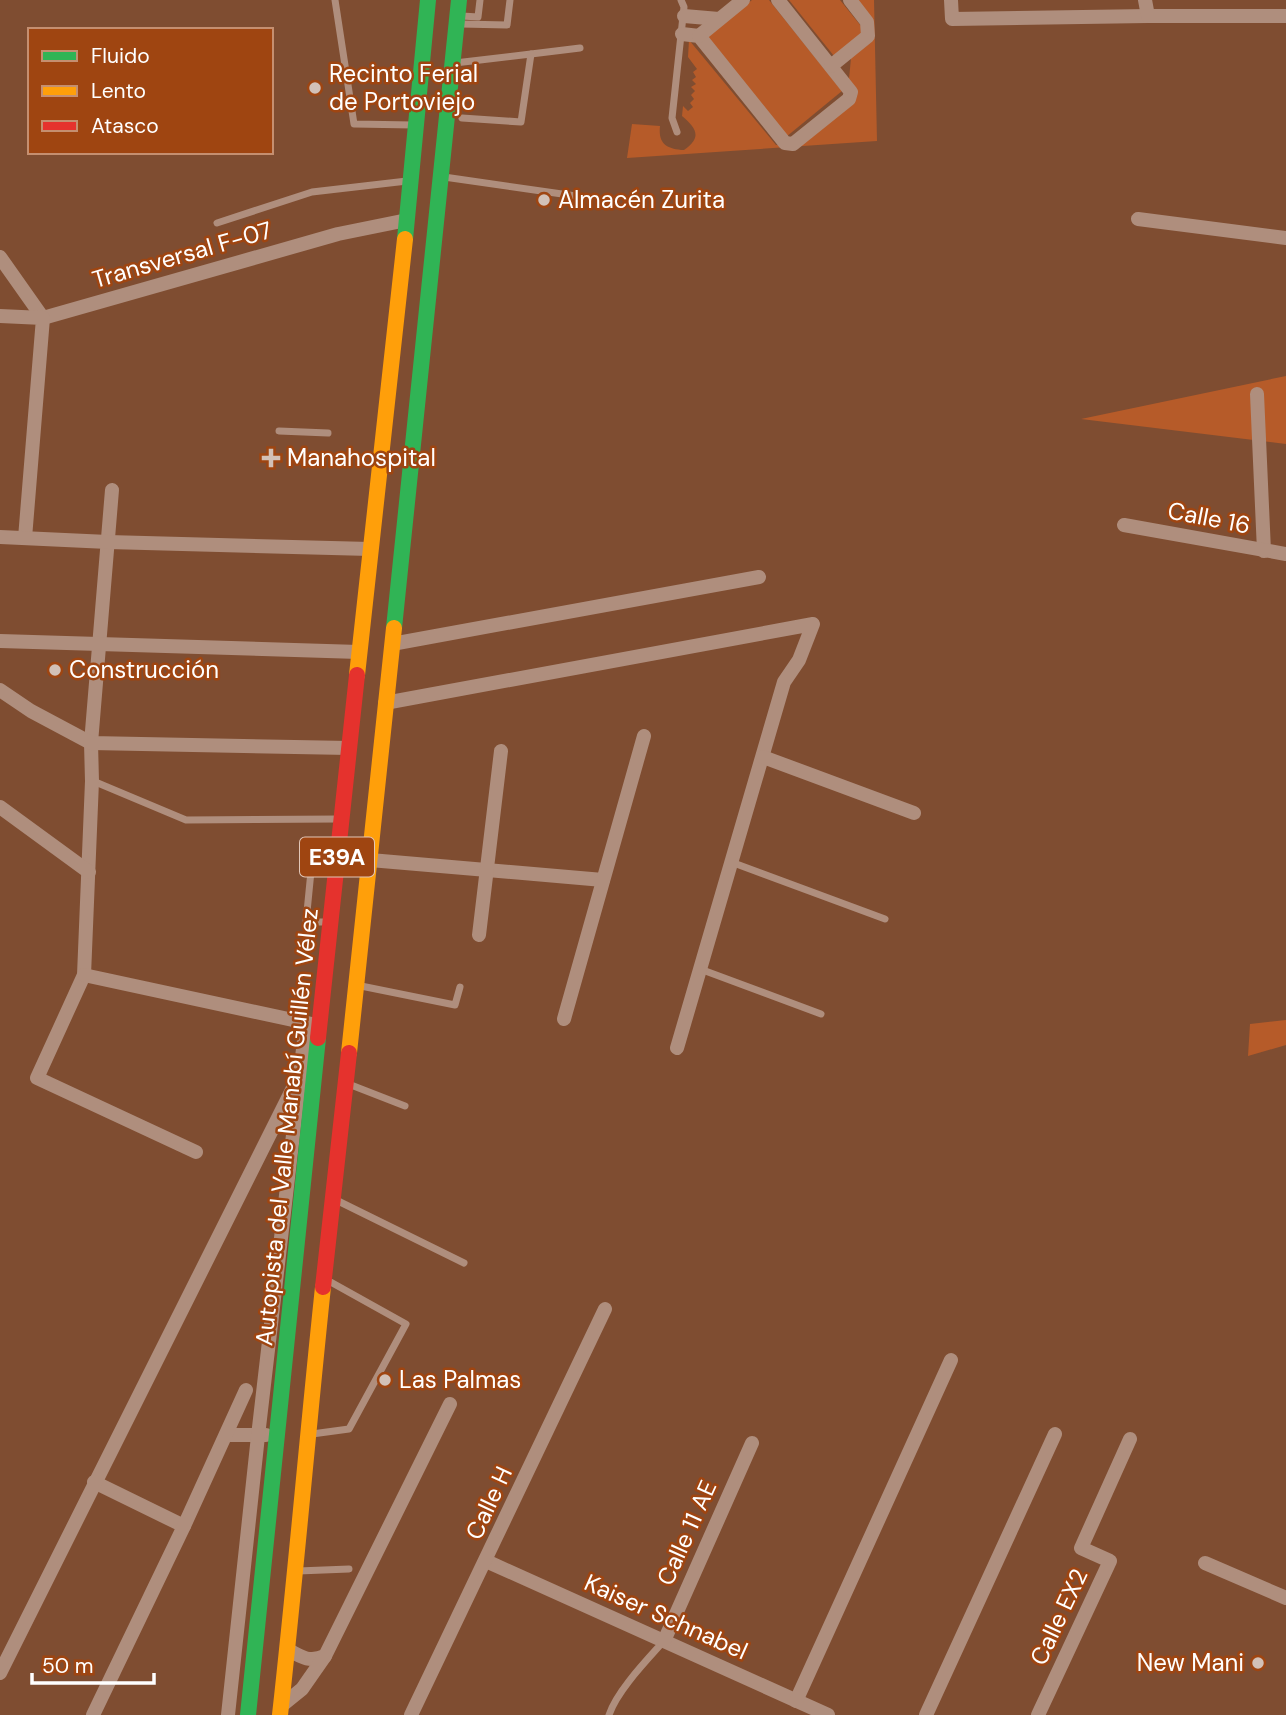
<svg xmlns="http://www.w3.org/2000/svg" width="1286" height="1715" font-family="'DM Sans',sans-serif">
<rect width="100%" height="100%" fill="#7f4d31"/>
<g fill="#b65b29">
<polygon points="752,0 769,0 842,91 786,137 706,37"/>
<polygon points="789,0 840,0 865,31 834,56"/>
<path d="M 854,0 L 874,0 L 877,141 L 627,158 L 632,124 L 660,126 C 658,144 667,149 684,150 C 702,137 697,129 682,116 L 683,106 L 688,111 L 693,107 L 690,103 L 694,99 L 691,95 L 695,91 L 691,87 L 696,84 L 692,80 L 696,77 L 693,72 L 697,69 L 688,57 L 689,40 L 776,145 L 804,143 L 854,103 L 856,89 L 849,79 L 851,58 L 871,42 Z"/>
<polygon points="1286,376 1286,444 1081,419"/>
<polygon points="1286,1020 1286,1045 1248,1056 1250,1024"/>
</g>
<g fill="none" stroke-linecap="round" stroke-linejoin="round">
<g stroke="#af8e7d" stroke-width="7">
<polyline points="335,0 354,124 413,125"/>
<polyline points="462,16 478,17 480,0"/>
<polyline points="461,24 507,25 510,0"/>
<polyline points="455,63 531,54"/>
<polyline points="462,118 521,122 531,54 580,48"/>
<polyline points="677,132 672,118 684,7 681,0"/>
<polyline points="444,177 576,196"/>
<polyline points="217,223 312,192 407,181"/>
<polyline points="279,431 328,433"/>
<polyline points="93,781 186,820 339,819"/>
<polyline points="731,862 885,919"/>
<polyline points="326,922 306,922 313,851 335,853"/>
<polyline points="700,969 821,1014"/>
<polyline points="361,986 455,1005 460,987"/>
<polyline points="351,1085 405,1106"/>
<polyline points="336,1200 464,1263"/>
<polyline points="312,1434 349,1429 406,1324 327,1280"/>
<polyline points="298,1571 349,1569"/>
<path d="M 609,1715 C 617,1691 646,1661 663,1642"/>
</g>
<g stroke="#af8e7d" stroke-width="14">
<polyline points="951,0 952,19 1148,16"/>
<polyline points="1145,0 1148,16 1286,16"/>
<polyline points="684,16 719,19"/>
<polyline points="682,34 699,36 785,143 793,144 849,99 851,92 778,0"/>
<polyline points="699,36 743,0"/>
<polyline points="831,66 868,36 867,22 850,0"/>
<polyline points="1138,219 1286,238"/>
<polyline points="0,257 43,318 338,234 407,220"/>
<polyline points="0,316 43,318 25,538"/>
<polyline points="1257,394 1264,551"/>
<polyline points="112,490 91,743 92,781 84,975 37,1078 196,1152"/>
<polyline points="1124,525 1286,554"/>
<polyline points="0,537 108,542 370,549"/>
<polyline points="0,641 359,652"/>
<polyline points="392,644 759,577"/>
<polyline points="0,690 31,711 91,743 349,748"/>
<polyline points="385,703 813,624 799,660 784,682 677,1048"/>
<polyline points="763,757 914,813"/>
<polyline points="0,807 89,872"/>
<polyline points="370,860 603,880"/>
<polyline points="479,935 501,751"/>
<polyline points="84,975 316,1025"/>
<polyline points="564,1019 644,736"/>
<polyline points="226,1435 266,1435"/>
<polyline points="94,1482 184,1526"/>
<polyline points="486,1561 828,1715"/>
<polyline points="1205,1563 1286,1598"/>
<polyline points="664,1641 752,1443"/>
<path d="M 287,1649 C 301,1657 309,1663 325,1656"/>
<polyline points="0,1673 300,1074 314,1050"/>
<polyline points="796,1701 951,1360"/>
<polyline points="281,1706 302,1689 325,1656 450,1404"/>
<polyline points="93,1715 184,1526 246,1390"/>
<polyline points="228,1715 258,1436 306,1023"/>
<polyline points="411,1715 605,1309"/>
<polyline points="926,1715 1055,1434"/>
<polyline points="1038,1715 1110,1561 1081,1548 1130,1439"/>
</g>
<g stroke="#30b455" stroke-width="16">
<polyline points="405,239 428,0"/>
<polyline points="394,628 459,0"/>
<polyline points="248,1715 318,1038"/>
</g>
<g stroke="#ff9f0a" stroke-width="16">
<polyline points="357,675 405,239"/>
<polyline points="349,1053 394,628"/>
<path d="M 280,1715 C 296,1572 308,1429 323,1287"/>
</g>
<g stroke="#e5322d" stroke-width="16">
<polyline points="318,1038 357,675"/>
<polyline points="323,1287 349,1053"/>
</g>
</g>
<g fill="#d2c1b7" stroke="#9f4511" stroke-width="2.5">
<circle cx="315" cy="88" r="7"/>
<circle cx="544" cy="200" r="7"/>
<path d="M267.5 447.5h7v7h7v7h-7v7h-7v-7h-7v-7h7z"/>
<circle cx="55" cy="670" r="7"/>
<circle cx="385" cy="1380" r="7"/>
<circle cx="1258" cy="1663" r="7"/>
</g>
<g text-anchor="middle" stroke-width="5" stroke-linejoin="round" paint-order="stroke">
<rect fill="#9f4511" stroke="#e2c7b8" stroke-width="2" x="300" y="837.5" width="74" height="39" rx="5"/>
<g font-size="23" font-weight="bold" fill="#fff">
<text x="337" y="865">E39A</text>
</g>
<g font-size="24" fill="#fff" stroke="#9f4511" text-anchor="start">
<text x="329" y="82">Recinto Ferial<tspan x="329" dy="28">de Portoviejo</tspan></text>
<text x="558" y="208">Almacén Zurita</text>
<text x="287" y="466">Manahospital</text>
<text x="69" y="678">Construcción</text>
<text x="399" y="1388">Las Palmas</text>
<text x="1244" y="1671" text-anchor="end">New Mani</text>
</g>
<g font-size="24" fill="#fff" stroke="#9f4511">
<text transform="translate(182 255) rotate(-16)" y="8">Transversal F-07</text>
<text transform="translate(1209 518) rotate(11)" y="8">Calle 16</text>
<text transform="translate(287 1127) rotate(-84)" y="8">Autopista del Valle Manabí Guillén Vélez</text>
<text transform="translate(489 1503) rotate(-65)" y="8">Calle H</text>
<text transform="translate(687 1533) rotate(-66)" y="8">Calle 11 AE</text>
<text transform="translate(666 1617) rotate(24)" y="8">Kaiser Schnabel</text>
<text transform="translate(1059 1617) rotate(-65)" y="8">Calle EX2</text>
</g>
</g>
<rect x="28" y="28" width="245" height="126" fill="#9f4511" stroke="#c58f70" stroke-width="2"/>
<rect x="42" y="51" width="35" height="10" fill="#30b455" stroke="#c58f70" stroke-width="2"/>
<text x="91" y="63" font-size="21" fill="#ffffff">Fluido</text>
<rect x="42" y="86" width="35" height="10" fill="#ff9f0a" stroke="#c58f70" stroke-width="2"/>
<text x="91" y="98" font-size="21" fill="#ffffff">Lento</text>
<rect x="42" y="121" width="35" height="10" fill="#e5322d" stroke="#c58f70" stroke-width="2"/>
<text x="91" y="133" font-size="21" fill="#ffffff">Atasco</text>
<path d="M32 1673v10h122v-10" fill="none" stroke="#ffffff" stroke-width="3.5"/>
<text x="42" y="1673" font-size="21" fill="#ffffff" stroke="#9f4511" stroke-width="5" paint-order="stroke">50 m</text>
</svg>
